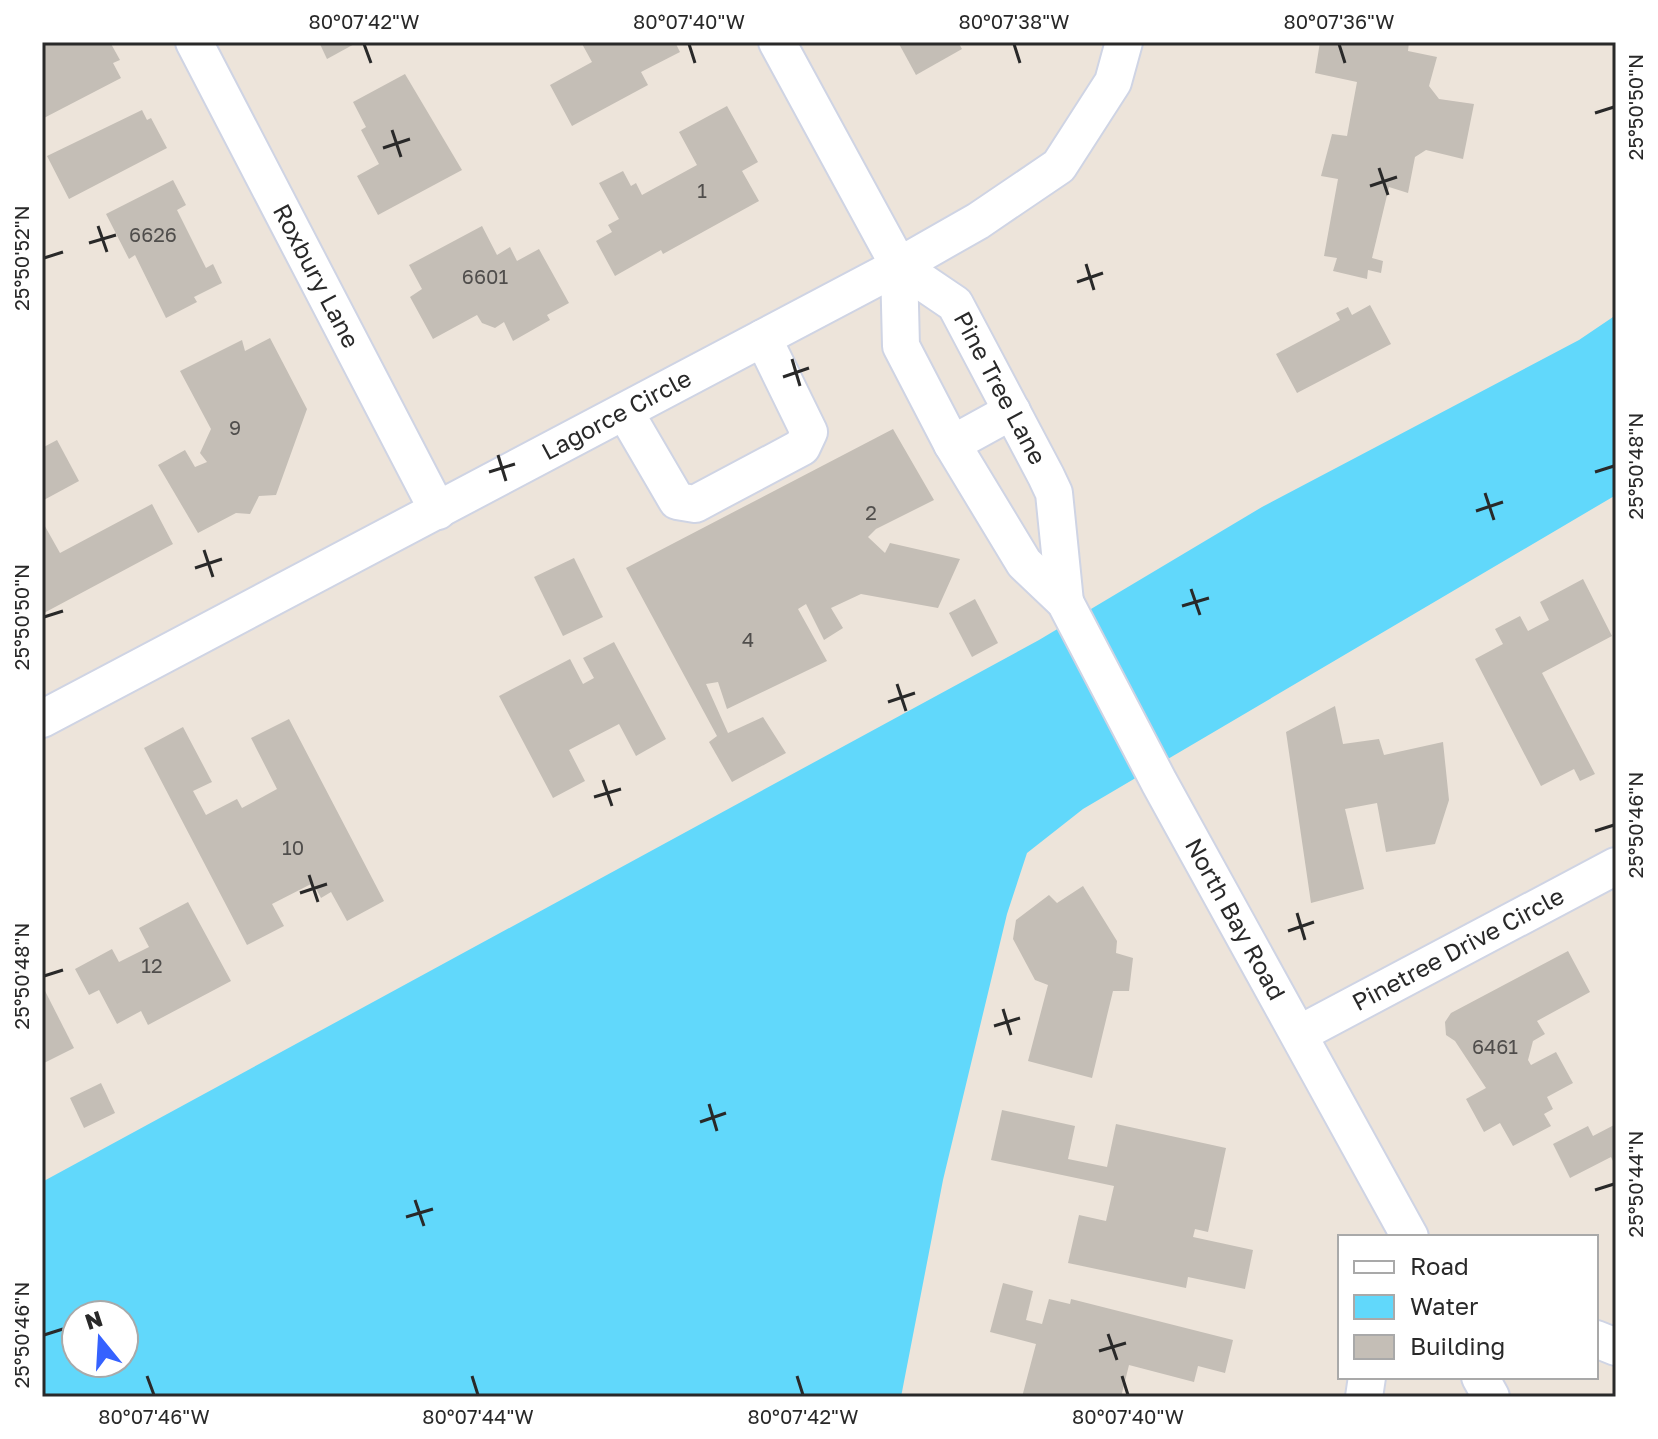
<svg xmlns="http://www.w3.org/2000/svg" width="1658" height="1439" font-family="'Golos Text',sans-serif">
<rect width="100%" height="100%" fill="#ede4da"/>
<path fill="#61d8fb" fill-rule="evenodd" d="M 1616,315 L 1616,495 L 1083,809 L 1027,853 L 1007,914 L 943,1180 L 901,1397 L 42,1397 L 42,1182 L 1039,640 L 1262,507 L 1579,340 ZM 76,1315 L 124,1315 L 124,1363 L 76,1363 Z"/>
<g fill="#c4beb6">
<polygon points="42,42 110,42 120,60 113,63 121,78 42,119"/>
<polygon points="319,42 358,42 327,59"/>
<polygon points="581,42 675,42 680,52 641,72 648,85 572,126 550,85 592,62"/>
<polygon points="898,42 958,42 962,49 916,75"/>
<polygon points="1320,42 1409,42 1408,51 1437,57 1429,86 1439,99 1474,104 1463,159 1426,150 1415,157 1408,193 1389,187 1372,258 1383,261 1381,273 1368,270 1367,279 1333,271 1337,258 1324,256 1338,179 1321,176 1332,134 1347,136 1357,82 1315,73"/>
<polygon points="405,74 462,170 378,215 357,176 379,164 361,130 366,127 353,102"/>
<polygon points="727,106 758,162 742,171 759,201 663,254 661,250 615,276 596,241 612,232 608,225 619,219 599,183 623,171 631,186 636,183 642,195 697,165 679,132"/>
<polygon points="142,110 147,120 151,118 167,148 69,199 47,156"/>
<polygon points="173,180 186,205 177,210 206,268 213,264 222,283 194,297 197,302 166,318 135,255 129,259 106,214"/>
<polygon points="482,226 497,255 510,247 517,261 539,249 569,303 547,315 550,320 513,341 504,322 495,328 482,323 477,315 433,339 410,297 422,289 409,265"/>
<polygon points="1370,305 1391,344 1297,393 1276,354 1340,320 1336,313 1348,307 1352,315"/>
<polygon points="270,338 307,409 276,495 259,496 250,514 236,513 198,533 158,465 185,450 195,467 207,462 200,453 211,429 180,371 242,340 245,351"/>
<polygon points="893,429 934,500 876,529 868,537 885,553 890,543 960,559 938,608 861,594 831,608 843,628 824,640 806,604 798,609 827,661 727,709 718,682 706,684 728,733 763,717 786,753 732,782 709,742 717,736 626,568"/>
<polygon points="57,440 79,481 42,501 42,448"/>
<polygon points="152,504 173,544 42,614 42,521 60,553"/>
<polygon points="574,558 603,617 563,636 534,577"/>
<polygon points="1583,579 1612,636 1542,673 1595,774 1580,781 1574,769 1541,786 1475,659 1503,644 1495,629 1520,616 1528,631 1549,620 1540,602"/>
<polygon points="975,599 998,643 972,657 949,613"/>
<polygon points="614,642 666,739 636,756 619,724 569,750 585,781 553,798 499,696 570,659 583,684 594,678 583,658"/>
<polygon points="1335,706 1343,744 1379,739 1384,755 1443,742 1449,800 1435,844 1386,852 1377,803 1345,809 1364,889 1311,903 1286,732"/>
<polygon points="289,719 384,901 347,921 331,892 321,898 313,883 272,904 284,926 247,945 144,748 183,727 212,782 193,791 206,815 237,799 242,808 277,789 251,738"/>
<polygon points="1083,886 1117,941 1116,953 1133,958 1129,991 1113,991 1092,1078 1028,1061 1048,985 1035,980 1013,939 1016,920 1049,895 1057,903"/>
<polygon points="188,902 231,981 148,1025 141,1011 117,1024 99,990 89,995 75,969 112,949 119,962 149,947 139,928"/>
<polygon points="1568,951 1590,992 1537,1021 1545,1034 1533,1041 1528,1060 1531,1065 1556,1052 1573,1083 1547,1097 1553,1109 1544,1114 1551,1126 1513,1146 1500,1123 1484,1132 1466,1099 1486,1088 1455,1041 1446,1035 1445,1022 1451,1013"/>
<polygon points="42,985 74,1048 42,1064"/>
<polygon points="101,1083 115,1113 84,1128 70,1098"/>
<polygon points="1002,1110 1075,1126 1068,1159 1107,1167 1116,1124 1226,1148 1208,1232 1195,1229 1193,1237 1253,1250 1245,1289 1188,1277 1186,1288 1068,1263 1079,1215 1106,1221 1114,1186 991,1160"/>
<polygon points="1616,1124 1616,1167 1611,1157 1570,1178 1553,1144 1588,1126 1593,1136"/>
<polygon points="1003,1283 1033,1291 1026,1320 1042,1324 1049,1299 1070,1304 1071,1299 1233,1340 1225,1373 1198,1366 1194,1382 1129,1365 1121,1397 1022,1397 1036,1344 990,1332"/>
</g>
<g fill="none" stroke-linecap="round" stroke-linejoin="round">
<defs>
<g id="minor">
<path id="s1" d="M 194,42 L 438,511"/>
<path id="s2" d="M 777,42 L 899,266 L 955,304 L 1046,476 L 1054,493 L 1065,602"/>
<path id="s3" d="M 899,266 L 901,346 L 952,444 L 1024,563 L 1065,602 L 1159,782 L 1410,1237"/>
<polyline points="625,412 677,501 695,504 802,447 809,432 763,338"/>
<polyline points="952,444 1012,411"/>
<path id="s4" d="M 42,719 L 899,266 L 978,221 L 1059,166 L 1113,82 L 1124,42"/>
<path id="s5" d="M 1301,1033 L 1616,866"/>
<polyline points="1596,1339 1616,1347"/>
<polyline points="1480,1377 1491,1397"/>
<polyline points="1364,1397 1367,1377"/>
</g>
</defs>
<use href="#minor" stroke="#cfd4e4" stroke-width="40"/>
<use href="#minor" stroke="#fff" stroke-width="36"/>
</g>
<path fill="none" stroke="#292929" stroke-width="3" d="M 364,44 L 371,63M 689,44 L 695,63M 1014,44 L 1020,63M 1339,44 L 1345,63M 1595,113 L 1614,107M 392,130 L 401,157M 383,148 L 410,139M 1379,168 L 1388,195M 1370,186 L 1397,177M 98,226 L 107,252M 89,243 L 116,235M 44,258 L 63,252M 1086,264 L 1094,290M 1077,282 L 1103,273M 792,359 L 800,386M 783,377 L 809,368M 498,455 L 506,481M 489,472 L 515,464M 1595,472 L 1614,466M 1485,493 L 1494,520M 1476,511 L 1503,502M 204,550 L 213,577M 195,568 L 222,559M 1191,589 L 1200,615M 1182,606 L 1209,598M 44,617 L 63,611M 897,684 L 906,711M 888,702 L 915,693M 603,780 L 612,806M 594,797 L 621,789M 1595,831 L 1614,825M 309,875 L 318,902M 300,893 L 327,884M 1297,913 L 1305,940M 1288,931 L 1314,922M 44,976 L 63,970M 1003,1009 L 1011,1035M 994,1026 L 1020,1018M 709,1104 L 717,1131M 700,1122 L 726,1113M 1595,1190 L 1614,1184M 415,1200 L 424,1226M 406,1217 L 433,1209M 1108,1334 L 1117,1360M 44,1335 L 63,1329M 1099,1351 L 1126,1343M 147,1376 L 154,1395M 472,1376 L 478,1395M 797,1376 L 803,1395M 1122,1376 L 1128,1395"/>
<g text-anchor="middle" stroke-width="6" stroke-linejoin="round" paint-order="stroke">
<g font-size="20" fill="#504e4c">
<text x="702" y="198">1</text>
<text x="153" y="242">6626</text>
<text x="485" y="284">6601</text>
<text x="235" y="435">9</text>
<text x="871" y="520">2</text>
<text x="748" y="647">4</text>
<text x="293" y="855">10</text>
<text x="152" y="973">12</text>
<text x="1495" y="1054">6461</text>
</g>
<g font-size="24" fill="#292929" stroke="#fff">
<text dy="8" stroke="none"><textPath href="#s1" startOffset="264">Roxbury Lane</textPath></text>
<text dy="8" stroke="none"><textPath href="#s2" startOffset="418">Pine Tree Lane</textPath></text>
<text dy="8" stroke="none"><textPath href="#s4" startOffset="650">Lagorce Circle</textPath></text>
<text dy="8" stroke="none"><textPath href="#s3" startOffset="746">North Bay Road</textPath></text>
<text dy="8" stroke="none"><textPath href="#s5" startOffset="178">Pinetree Drive Circle</textPath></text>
</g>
</g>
<rect width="1658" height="1439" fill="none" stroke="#ffffff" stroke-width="88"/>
<rect x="1338" y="1235" width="260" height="144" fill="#ffffff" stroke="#a9a9a9" stroke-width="2"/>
<rect x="1354" y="1261" width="40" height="12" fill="#ffffff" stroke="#a9a9a9" stroke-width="2"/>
<text x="1410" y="1275" font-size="24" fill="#292929">Road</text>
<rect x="1354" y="1295" width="40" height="24" fill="#61d8fb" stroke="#a9a9a9" stroke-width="2"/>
<text x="1410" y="1315" font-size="24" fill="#292929">Water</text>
<rect x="1354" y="1335" width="40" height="24" fill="#c4beb6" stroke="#a9a9a9" stroke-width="2"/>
<text x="1410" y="1355" font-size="24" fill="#292929">Building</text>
<g transform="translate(100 1339) rotate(342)"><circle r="38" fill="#ffffff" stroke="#a9a9a9" stroke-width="2"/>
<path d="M0-6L14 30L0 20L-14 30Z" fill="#3562ff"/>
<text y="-12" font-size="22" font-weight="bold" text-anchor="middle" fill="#292929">N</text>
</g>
<rect x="44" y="44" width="1570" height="1351" fill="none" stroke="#292929" stroke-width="3"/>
<g font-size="20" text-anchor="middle" fill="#292929">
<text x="364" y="29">80°07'42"W</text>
<text x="689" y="29">80°07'40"W</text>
<text x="1014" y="29">80°07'38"W</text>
<text x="1339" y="29">80°07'36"W</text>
<text transform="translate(1636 107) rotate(-90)" y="7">25°50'50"N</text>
<text transform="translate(22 258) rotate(-90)" y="7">25°50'52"N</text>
<text transform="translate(1636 466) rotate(-90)" y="7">25°50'48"N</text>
<text transform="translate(22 617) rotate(-90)" y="7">25°50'50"N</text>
<text transform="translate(1636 825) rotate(-90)" y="7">25°50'46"N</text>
<text transform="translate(22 976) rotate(-90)" y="7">25°50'48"N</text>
<text transform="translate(1636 1184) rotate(-90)" y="7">25°50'44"N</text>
<text transform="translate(22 1335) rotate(-90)" y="7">25°50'46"N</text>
<text x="154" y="1424">80°07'46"W</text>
<text x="478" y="1424">80°07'44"W</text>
<text x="803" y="1424">80°07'42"W</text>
<text x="1128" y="1424">80°07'40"W</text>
</g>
</svg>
